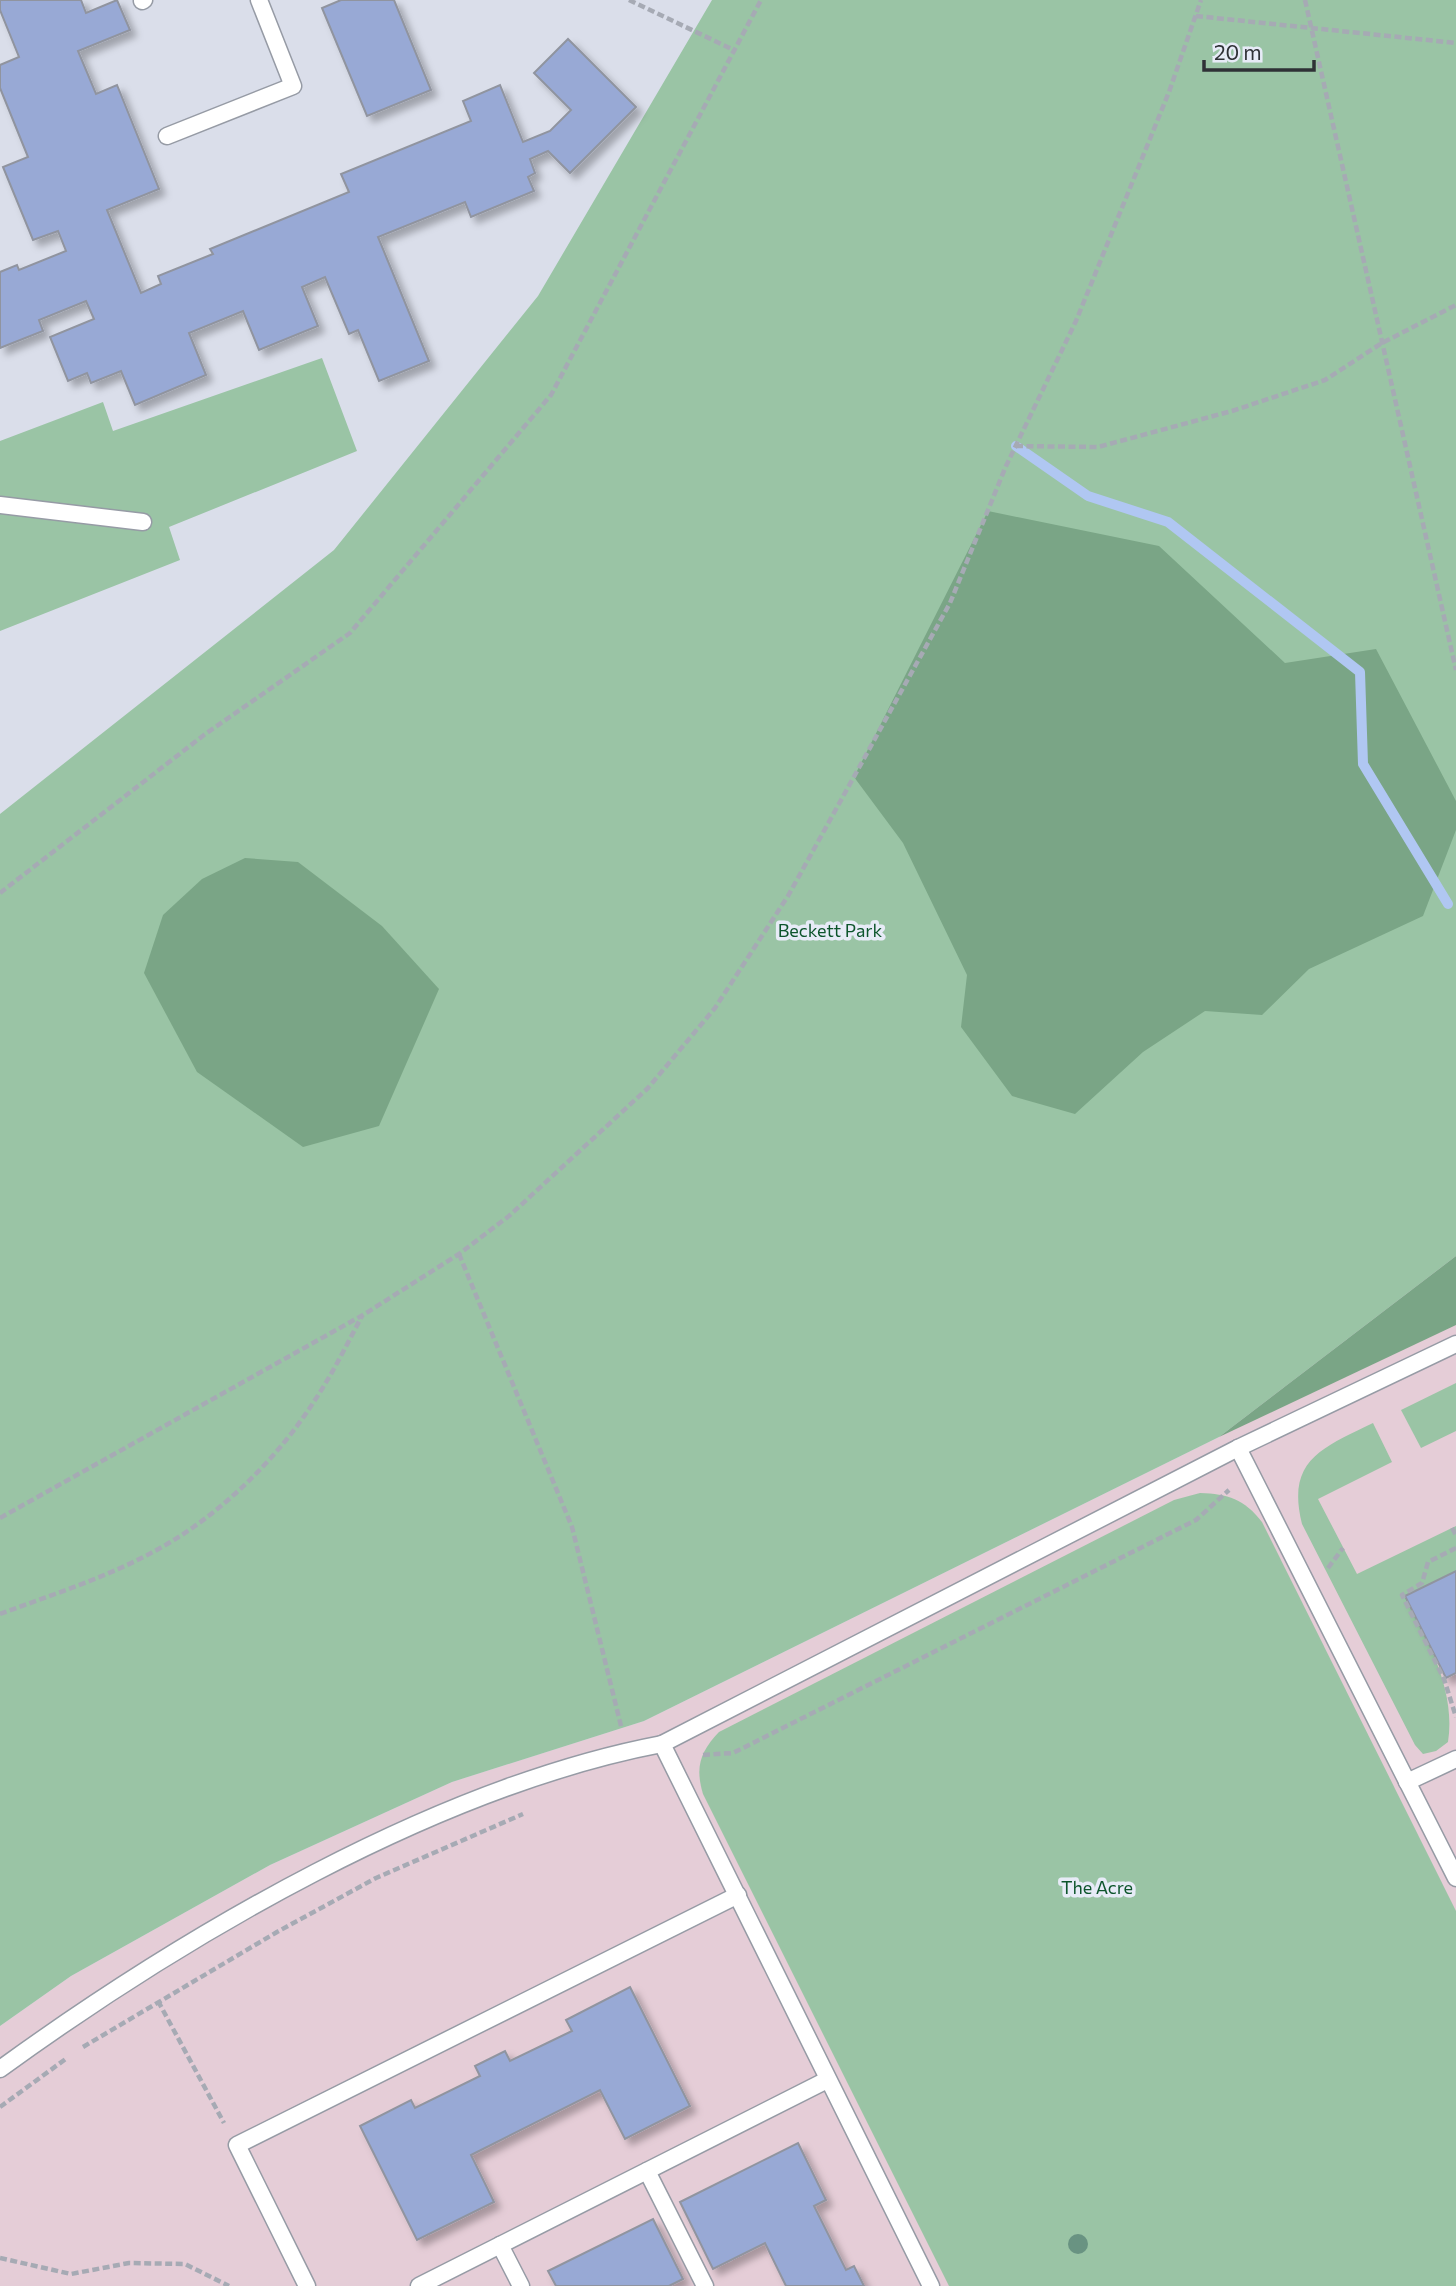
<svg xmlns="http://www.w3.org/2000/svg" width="1456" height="2286" font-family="Commissioner,sans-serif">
<defs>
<filter id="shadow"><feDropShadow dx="6" dy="6" stdDeviation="3.5" flood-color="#0004"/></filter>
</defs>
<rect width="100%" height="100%" fill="#dadeea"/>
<polygon fill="#e5cdd7" points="1456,1256 1456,2286 0,2286 0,2026 71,1976 270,1865 452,1782 644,1721 1219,1437"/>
<g fill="#9ac4a5">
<polygon points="712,0 1456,0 1456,1256 1219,1437 644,1721 452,1782 270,1865 71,1976 0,2026 0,814 334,550 538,296"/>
<polygon points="322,358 357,451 169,527 180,560 0,631 0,441 103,402 113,431"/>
<polygon points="1456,1383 1456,1431 1421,1448 1401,1410"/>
<path d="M 1373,1423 L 1392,1462 L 1318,1499 L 1357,1574 L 1456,1526 L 1456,1571 L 1405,1596 C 1428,1641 1456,1690 1448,1742 L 1436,1751 L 1423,1754 L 1415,1745 L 1302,1524 C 1286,1460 1322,1448 1373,1423 Z"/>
<path d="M 1200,1493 C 1228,1494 1244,1499 1262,1522 L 1456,1911 L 1456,2286 L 949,2286 L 703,1794 C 695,1767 700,1752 719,1732 L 1174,1500 Z"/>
</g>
<g fill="#7aa586">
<polygon points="988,511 1159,546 1285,663 1376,649 1456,801 1456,830 1423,916 1309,969 1262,1015 1205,1011 1143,1052 1075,1114 1012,1096 961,1027 967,975 903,843 854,777"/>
<polygon points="245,858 298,862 382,926 439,989 379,1126 303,1147 197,1072 144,973 163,915 202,879"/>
<polygon points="1456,1256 1456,1325 1219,1437"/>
</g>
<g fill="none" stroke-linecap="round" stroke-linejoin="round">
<polyline stroke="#b0c7f2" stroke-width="10" points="1016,446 1088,496 1168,522 1360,672 1363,764 1448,904"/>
</g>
<g fill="#98a9d5" stroke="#90949f" stroke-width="2" filter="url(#shadow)">
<polygon points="0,0 81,0 86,13 117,0 130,30 78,51 96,94 117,85 159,189 107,210 141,293 161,284 158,276 213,254 210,249 349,192 341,174 471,121 463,101 500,85 523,142 550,131 571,110 534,73 568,39 636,107 570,173 548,151 530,159 535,173 528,177 534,191 471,217 465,202 378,237 429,361 379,381 358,330 349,334 325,277 302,287 318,326 259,350 243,311 189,333 206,375 135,405 121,371 91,383 87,373 68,381 50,337 94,319 86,301 39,320 43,331 0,348 0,272 17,265 19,270 66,251 58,231 33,240 3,167 28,157 0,88 0,65 19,57 0,10"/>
<polygon points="341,0 394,0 431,90 367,116 322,8"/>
<polygon points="1456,1571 1456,1673 1446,1678 1405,1596"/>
<polygon points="630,1987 690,2106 625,2139 600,2090 471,2155 494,2202 417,2240 360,2126 411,2100 415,2108 480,2076 475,2066 505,2051 510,2061 572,2031 566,2020"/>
<polygon points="798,2143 826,2200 814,2206 846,2270 854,2266 864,2286 786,2286 765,2243 713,2269 680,2202"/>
<polygon points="653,2219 683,2279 669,2286 556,2286 548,2271"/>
</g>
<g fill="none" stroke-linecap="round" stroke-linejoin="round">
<defs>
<g id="lane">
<polyline points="142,1 144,0"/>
<polyline points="167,136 293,86 259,0"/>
<polyline points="0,505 143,522"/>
<polyline points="1238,1448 1456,1878"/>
<polyline points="662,1744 931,2286"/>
<polyline points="1407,1782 1456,1759"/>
<path d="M 0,2069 C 185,1935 436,1787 662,1744 L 1238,1448 L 1456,1344"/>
<polyline points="647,2171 705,2286"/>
<polyline points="500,2245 521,2286"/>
<polyline points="307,2286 237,2145 738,1895"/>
<polyline points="419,2286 827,2080"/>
</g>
</defs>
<use href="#lane" stroke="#969ba5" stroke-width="19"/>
<g stroke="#a6aab4" stroke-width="4.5" stroke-dasharray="7 3.5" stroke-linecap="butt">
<polyline points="629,0 736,51"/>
<polyline points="1305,0 1456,670"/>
<polyline points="1196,16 1456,43"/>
<polyline points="1016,446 1098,447 1232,411 1325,380 1382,343 1456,305"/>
<polyline points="0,893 204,735 350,633 551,395 761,0"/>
<polyline points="459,1254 572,1527 621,1726"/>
<polyline points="0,1518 363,1315 459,1254 509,1216 648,1088 715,1008 788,896 950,603 1006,466 1076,321 1169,92 1201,0"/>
<polyline points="1452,1528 1456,1535"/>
<polyline points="1456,1548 1428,1562 1422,1583 1402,1595 1444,1679 1456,1717"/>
<polyline points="1328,1568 1343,1548"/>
<path d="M 0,1614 C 51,1595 105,1578 153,1552 C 217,1518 276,1461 315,1400 C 333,1373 347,1344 362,1316"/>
<polyline points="703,1755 733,1753 1196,1520 1229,1490"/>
<polyline points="158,2001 224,2123"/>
<polyline points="83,2047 277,1932 376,1878 523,1814"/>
<polyline points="0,2107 67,2058"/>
<polyline points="0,2258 71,2274 129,2263 185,2264 229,2286"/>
</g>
<use href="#lane" stroke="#fff" stroke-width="16"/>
</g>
<circle fill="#699382" cx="1078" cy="2244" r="10"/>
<g text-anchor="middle" stroke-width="7" stroke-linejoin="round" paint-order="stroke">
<g font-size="18" fill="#0d552c" stroke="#e7ebf7">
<text x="830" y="937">Beckett Park</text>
<text x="1097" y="1894">The Acre</text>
</g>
</g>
<path d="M1204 60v10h110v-10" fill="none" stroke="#2f3136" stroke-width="3.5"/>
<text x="1214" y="60" font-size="21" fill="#2f3136" stroke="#e7ebf7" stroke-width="5" paint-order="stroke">20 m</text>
</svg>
